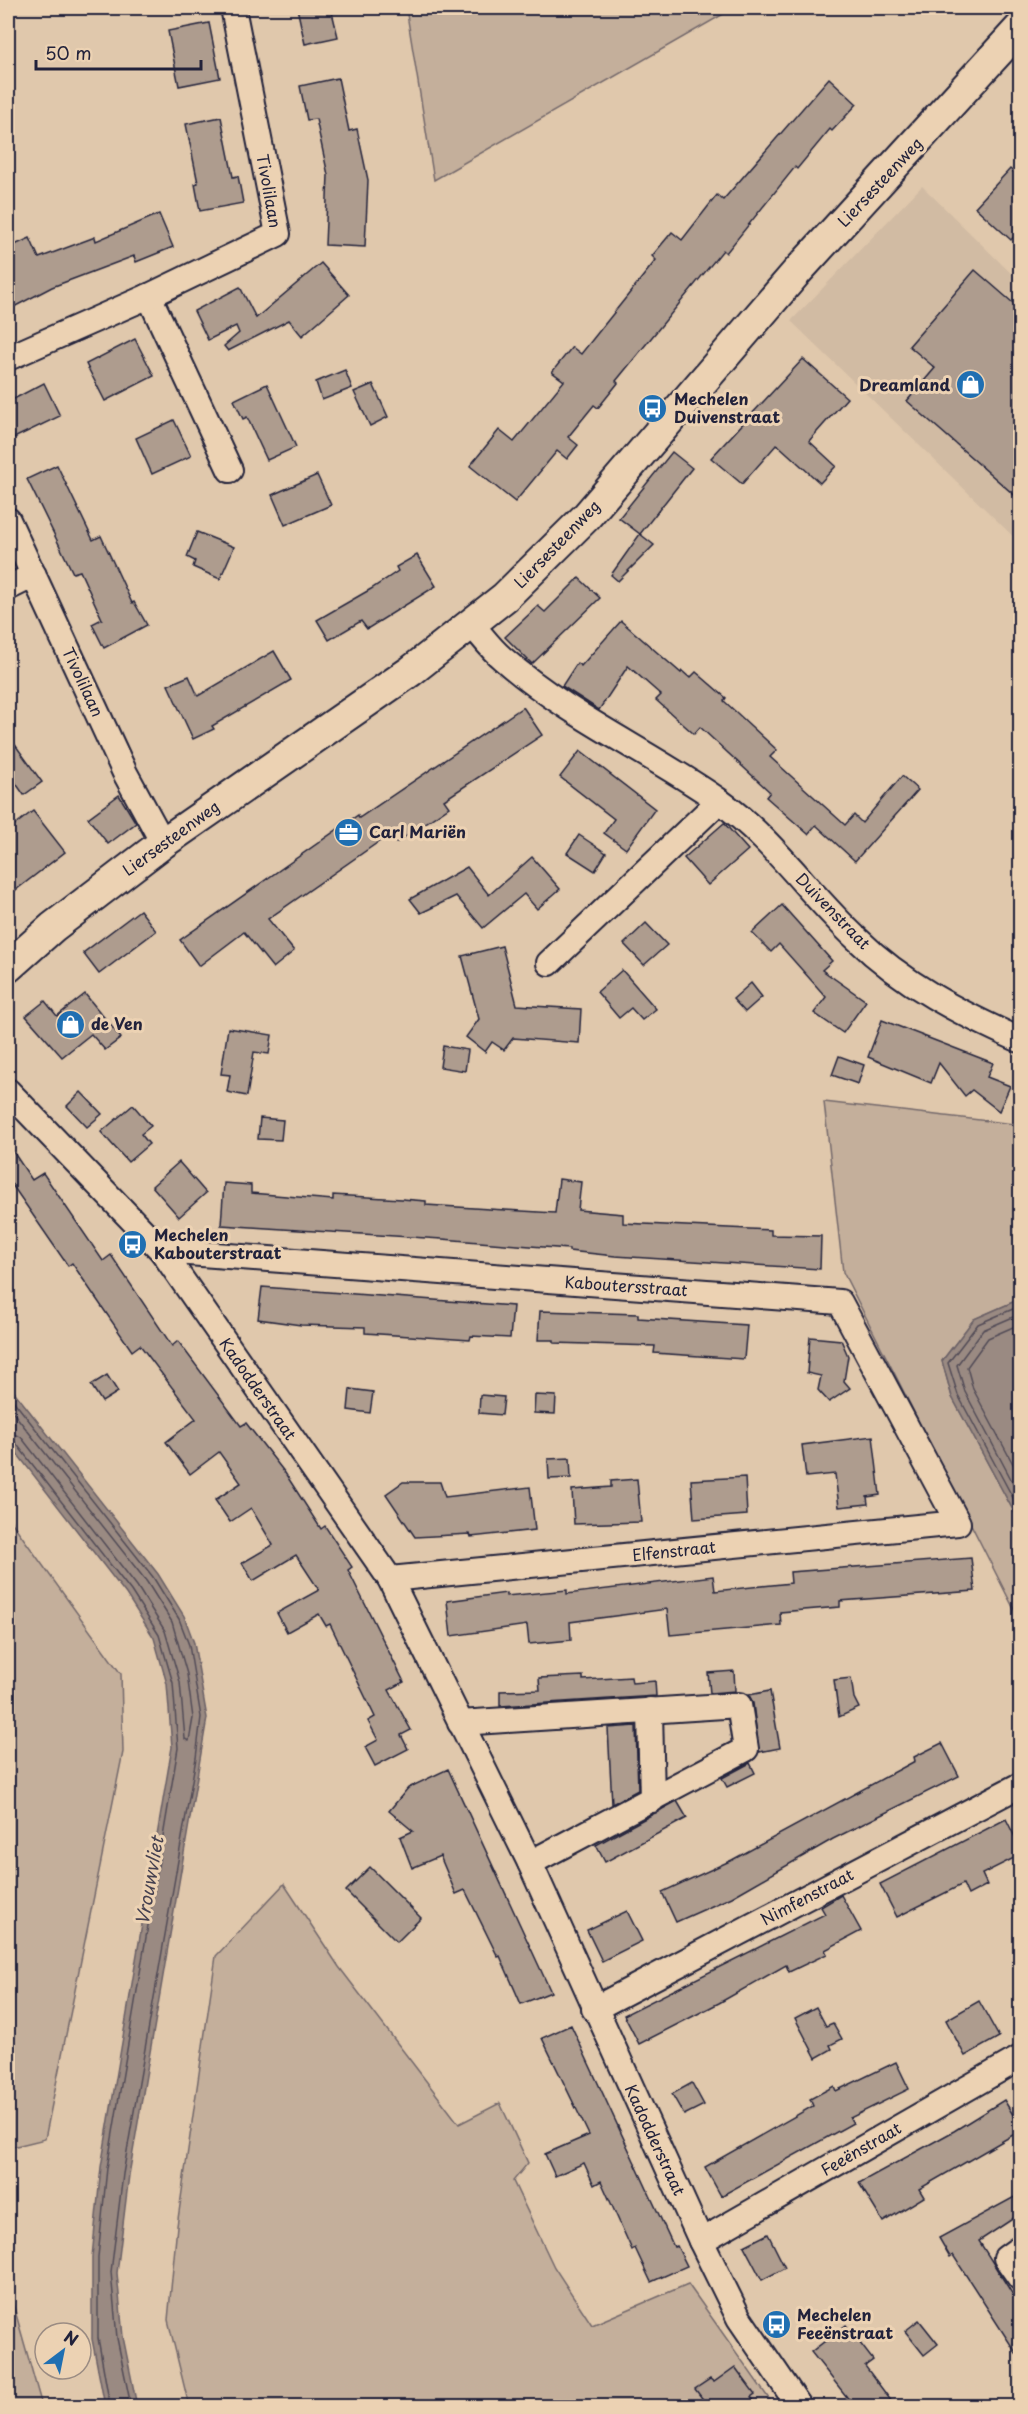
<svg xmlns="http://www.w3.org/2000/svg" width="1028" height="2414" font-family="'Playpen Sans',sans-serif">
<rect width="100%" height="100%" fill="#e0c8ac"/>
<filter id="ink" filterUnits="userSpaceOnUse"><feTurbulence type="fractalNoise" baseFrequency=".0167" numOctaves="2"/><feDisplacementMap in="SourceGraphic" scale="12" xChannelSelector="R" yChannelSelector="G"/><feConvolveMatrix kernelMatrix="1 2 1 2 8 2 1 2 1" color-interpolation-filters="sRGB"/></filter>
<g filter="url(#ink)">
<polygon fill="#d1bba3" points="922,186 1020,282 1020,543 791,321"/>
<g fill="#c4af9b" stroke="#73686b" stroke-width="1.5">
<polygon points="406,8 734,8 434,180"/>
<polygon points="824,1102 1014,1124 1020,1112 1020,1299 974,1319 942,1361 952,1397 1020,1523 1020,1621 843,1272"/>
<polygon points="8,1517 121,1674 123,1752 45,2139 8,2148"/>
<polygon points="284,1884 339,1967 459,2124 500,2103 528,2163 513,2181 554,2267 592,2325 688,2284 774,2406 189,2406 168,2320 177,2226 216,1956"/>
<polygon points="8,2286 42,2406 8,2406"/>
</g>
<g fill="#9a8a82" stroke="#6a6066" stroke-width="1.5">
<polygon points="1020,1299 1020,1523 952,1397 942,1361 974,1319"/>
<polygon points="8,1384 158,1574 184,1616 194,1643 207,1718 129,2175 117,2273 123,2337 137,2406 105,2406 92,2339 92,2257 101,2167 172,1747 167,1684 154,1638 126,1594 8,1442"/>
</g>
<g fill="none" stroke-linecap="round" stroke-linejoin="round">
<g stroke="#524c57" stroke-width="1.5">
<polyline points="1020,1306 978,1324 948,1363 958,1395 1020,1511"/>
<polyline points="1020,1314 983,1330 957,1365 965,1392 1020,1496"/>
<polyline points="1020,1324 988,1338 967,1367 973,1389 1020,1477"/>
<polyline points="8,1394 153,1577 179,1619 189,1645 201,1717 196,1758 123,2174 111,2272 117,2338 131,2406"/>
<polyline points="8,1406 147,1582 172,1622 187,1674 193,1718 189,1741 185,1739 180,1682 165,1631 137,1586 21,1437 8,1432"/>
<polyline points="8,1439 15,1442 131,1591 159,1635 173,1683 178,1748 107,2168 98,2257 98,2338 110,2406"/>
</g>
</g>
<g fill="#ae9c8e" stroke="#22223b" stroke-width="1.5">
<polygon points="297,8 331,8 338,37 305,44"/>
<polygon points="209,23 220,78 179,86 168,31"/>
<polygon points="338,78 349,131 357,129 368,180 365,247 325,245 328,175 316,119 307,120 300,86"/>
<polygon points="829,78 857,104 832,131 830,129 797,169 795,167 726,253 723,250 616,381 618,383 598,408 594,405 568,437 578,445 567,459 557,451 515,502 470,466 499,430 514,442 564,381 552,372 572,347 581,354 656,260 652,256 672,232 682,240 717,195 723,200"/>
<polygon points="221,117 233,177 238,176 243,203 200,211 195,184 198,183 186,124"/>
<polygon points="1010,169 1020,178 1020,230 1011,240 975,207"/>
<polygon points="159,214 173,247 136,262 134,256 52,287 8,310 8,248 30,238 39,258 95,237 96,241"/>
<polygon points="321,263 349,295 302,336 289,320 228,351 224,346 239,333 236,326 208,340 194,311 240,287 256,318"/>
<polygon points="975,270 1020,309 1020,500 907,401 935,368 909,346"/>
<polygon points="135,339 154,376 105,401 86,364"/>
<polygon points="803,359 847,398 809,441 836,466 820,483 777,444 742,484 711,458"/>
<polygon points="345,370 352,388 322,400 316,382"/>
<polygon points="44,383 60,416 14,438 8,425 8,402"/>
<polygon points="267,384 296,447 267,460 247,417 243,419 234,400"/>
<polygon points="373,384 388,417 370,426 354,392"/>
<polygon points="174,420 191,456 152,474 136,438"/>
<polygon points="672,452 692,468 640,534 619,518"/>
<polygon points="57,465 93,540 101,536 132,603 134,602 147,625 104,648 92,624 102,619 80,571 73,573 27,479"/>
<polygon points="317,475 331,505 285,525 272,495"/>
<polygon points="197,532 234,547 220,579 193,567 195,561 187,557"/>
<polygon points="640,534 654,545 618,581 611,575"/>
<polygon points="417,555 436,586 367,629 361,621 329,640 317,620 371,589 398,571 396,567"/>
<polygon points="579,578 600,598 532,664 505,637 538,606 545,612"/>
<polygon points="621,621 681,673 682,671 690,678 696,672 726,698 724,701 777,750 770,757 845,825 854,815 862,823 902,776 918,790 855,861 816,825 808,834 766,797 770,792 700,727 694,734 656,700 661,695 628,666 599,710 562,686 577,663 581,666"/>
<polygon points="274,651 291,680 212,726 214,729 193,739 168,685 189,676 198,696"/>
<polygon points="523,707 542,735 444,800 449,807 396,843 390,834 268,919 294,951 273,968 244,932 199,966 180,940 358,815 359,818"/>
<polygon points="8,735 42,782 24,795 8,772"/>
<polygon points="580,751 655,809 626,849 604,833 614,819 560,777"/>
<polygon points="119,795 136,823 108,844 88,818"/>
<polygon points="33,811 65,852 8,896 8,830"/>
<polygon points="724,823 748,850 708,885 684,858"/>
<polygon points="579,835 606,853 595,871 567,853"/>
<polygon points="532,857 560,889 537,909 524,894 483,928 456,896 421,913 410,899 467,867 489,895"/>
<polygon points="782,905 832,961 822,970 866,1001 843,1033 814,1013 826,997 779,944 771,952 752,933"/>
<polygon points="140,910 156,931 99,974 83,953"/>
<polygon points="646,923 667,945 644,965 624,944"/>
<polygon points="502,946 517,1005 581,1009 579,1043 513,1038 504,1050 492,1042 485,1052 466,1037 479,1019 462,956"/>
<polygon points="622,970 656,1009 642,1020 631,1008 619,1018 597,992"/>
<polygon points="751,983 762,997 745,1012 733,999"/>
<polygon points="85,994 121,1038 105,1050 91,1034 62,1057 26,1016 45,1001 57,1016"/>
<polygon points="882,1020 993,1063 987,1077 1010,1086 999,1111 972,1090 965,1096 939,1063 931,1083 868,1057"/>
<polygon points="228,1028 272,1035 269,1054 254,1052 247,1096 227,1092 230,1075 221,1074"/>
<polygon points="443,1046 468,1050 465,1071 440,1067"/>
<polygon points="839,1056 864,1065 858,1084 832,1075"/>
<polygon points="81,1092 102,1114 87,1127 67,1106"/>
<polygon points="133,1105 151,1126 141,1134 149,1144 128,1162 101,1132"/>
<polygon points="260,1118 283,1120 281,1140 258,1139"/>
<polygon points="8,1144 32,1180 43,1173 103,1261 111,1255 172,1346 178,1341 241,1426 246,1423 285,1473 321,1529 325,1526 352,1567 348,1570 404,1682 389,1690 411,1730 401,1735 408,1749 375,1766 365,1747 378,1740 368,1721 375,1717 330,1624 326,1626 319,1614 287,1632 277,1613 319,1590 296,1555 253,1581 242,1563 273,1545 251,1508 230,1522 215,1500 241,1483 219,1452 190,1474 166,1442 196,1419 140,1345 132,1351 72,1263 68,1266 8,1179"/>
<polygon points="179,1162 206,1193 179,1217 152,1186"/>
<polygon points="559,1179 581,1182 578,1210 623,1214 623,1223 771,1230 771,1235 821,1236 820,1269 615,1256 569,1251 569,1249 442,1239 221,1225 224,1183 251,1185 251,1193 333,1200 333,1195 402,1199 426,1201 426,1205 555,1213"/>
<polygon points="262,1287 513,1306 510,1338 471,1336 470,1340 365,1333 365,1327 301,1325 258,1319"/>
<polygon points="540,1311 638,1314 638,1318 747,1325 744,1359 654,1353 655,1346 554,1343 554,1340 538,1340"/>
<polygon points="810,1337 841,1340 848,1356 844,1381 850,1388 829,1402 818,1390 821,1376 807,1373"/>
<polygon points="107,1375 118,1392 102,1402 91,1385"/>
<polygon points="350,1389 373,1392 370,1413 348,1410"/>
<polygon points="480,1395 504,1397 502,1415 479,1413"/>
<polygon points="535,1395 556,1396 555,1414 534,1413"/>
<polygon points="873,1436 880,1495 867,1497 868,1504 839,1507 835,1474 806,1477 802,1445"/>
<polygon points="570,1458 571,1478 549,1479 548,1459"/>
<polygon points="745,1477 747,1515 694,1519 691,1480"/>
<polygon points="637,1479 641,1522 574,1524 572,1490 611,1487 611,1481"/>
<polygon points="403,1482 440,1482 445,1497 530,1487 535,1530 471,1537 470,1534 415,1537 386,1494"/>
<polygon points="971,1558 975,1591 840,1601 840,1607 780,1612 781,1625 670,1635 667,1609 570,1622 571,1640 529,1644 527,1625 451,1636 447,1601 506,1593 506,1596 567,1590 567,1594 713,1576 715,1591 791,1583 790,1572"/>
<polygon points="734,1671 735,1691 710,1693 708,1673"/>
<polygon points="583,1676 583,1680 631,1677 632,1683 655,1681 656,1696 500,1706 500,1691 540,1690 539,1678"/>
<polygon points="851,1678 854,1698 859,1708 839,1717 834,1680"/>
<polygon points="770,1691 780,1748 759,1752 753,1703 749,1695"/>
<polygon points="636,1726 638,1790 612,1804 608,1728"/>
<polygon points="942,1743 959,1776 833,1839 732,1897 676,1922 662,1892 732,1860 915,1761 914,1757"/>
<polygon points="750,1763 755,1773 727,1787 722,1778"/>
<polygon points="448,1769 551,1992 521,2004 500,1956 498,1957 465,1890 456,1894 440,1856 412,1868 400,1837 413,1831 389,1811 408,1788"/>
<polygon points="677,1801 687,1818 605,1862 596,1845"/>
<polygon points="1006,1819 1020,1847 1020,1855 982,1874 987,1885 968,1895 963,1884 897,1917 880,1884"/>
<polygon points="370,1867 421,1918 397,1942 346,1891"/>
<polygon points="841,1895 861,1931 825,1950 827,1954 789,1972 786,1965 719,2003 639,2044 624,2015 825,1914 821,1907"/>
<polygon points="627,1911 642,1941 602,1961 587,1930"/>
<polygon points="979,2001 999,2037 965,2056 946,2020"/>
<polygon points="816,2007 826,2026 833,2023 842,2039 830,2045 832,2049 816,2058 795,2018"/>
<polygon points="571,2025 674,2247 677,2246 687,2266 651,2282 635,2248 632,2250 601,2181 594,2185 584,2163 555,2176 545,2154 589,2135 542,2038"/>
<polygon points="896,2062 909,2089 850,2118 853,2123 721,2196 705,2167 813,2106 810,2099 834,2086 836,2091"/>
<polygon points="692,2083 704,2105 684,2115 672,2094"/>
<polygon points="1004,2100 1020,2126 1020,2131 919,2189 924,2197 883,2222 859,2183 954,2131"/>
<polygon points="1020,2194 1020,2214 979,2241 1020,2306 1020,2359 953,2255 950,2257 939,2238"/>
<polygon points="768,2234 785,2268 762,2280 744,2246"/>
<polygon points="919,2320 938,2344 924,2355 905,2331"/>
<polygon points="846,2325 873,2360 865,2366 895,2406 854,2406 811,2352"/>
<polygon points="735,2367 755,2394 751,2397 758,2406 708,2406 695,2389 710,2379 714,2382"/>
</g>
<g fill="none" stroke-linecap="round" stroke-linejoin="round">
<defs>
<g id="minor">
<polyline points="149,296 230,470"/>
<polyline points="8,358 149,296 278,234 233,8"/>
<polyline points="8,520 125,773 163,843"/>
<polyline points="8,588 34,575"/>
<path d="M 472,625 C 482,636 491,649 502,658 C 568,716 648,751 718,800 C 773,839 808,893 856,938 C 904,985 960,1013 1020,1040"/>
<polyline points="549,963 719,801"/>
<polyline points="8,1091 162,1251 390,1579 530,1863 701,2241 739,2318 799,2406"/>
<polyline points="162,1251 840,1302 958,1523 390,1579"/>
<polyline points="650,1710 652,1800"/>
<polyline points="460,1723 739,1705 746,1749 530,1863"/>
<polyline points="594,2009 1020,1785"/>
<polyline points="701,2241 1020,2058"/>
<polyline points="1020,2248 1006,2258 1020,2278"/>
</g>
<polyline id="major" points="8,967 53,927 163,843 411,671 505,597 586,517 796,273 1020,28"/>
</defs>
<use href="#minor" stroke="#22223b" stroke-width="28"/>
<use href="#major" stroke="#22223b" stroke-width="34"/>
<use href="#minor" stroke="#ecd2b3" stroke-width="24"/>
<use href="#major" stroke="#ecd2b3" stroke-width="30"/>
</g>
</g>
<defs>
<symbol id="shop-disc" viewBox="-11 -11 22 22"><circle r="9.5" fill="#1f6fb2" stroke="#ecd2b3"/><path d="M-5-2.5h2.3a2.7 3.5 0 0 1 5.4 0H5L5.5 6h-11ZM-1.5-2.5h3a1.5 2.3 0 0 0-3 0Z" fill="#fff"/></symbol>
<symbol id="bus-disc" viewBox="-11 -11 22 22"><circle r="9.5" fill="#1f6fb2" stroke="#ecd2b3"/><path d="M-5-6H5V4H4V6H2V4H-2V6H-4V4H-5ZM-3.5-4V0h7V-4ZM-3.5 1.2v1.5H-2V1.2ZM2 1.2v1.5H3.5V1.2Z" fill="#fff"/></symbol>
<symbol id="office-disc" viewBox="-11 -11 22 22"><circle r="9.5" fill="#1f6fb2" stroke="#ecd2b3"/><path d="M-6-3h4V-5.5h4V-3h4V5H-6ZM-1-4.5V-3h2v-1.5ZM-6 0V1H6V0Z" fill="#fff"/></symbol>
</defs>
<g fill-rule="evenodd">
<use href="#shop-disc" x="954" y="368" width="33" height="33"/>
<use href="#bus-disc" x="636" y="392" width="33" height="33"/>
<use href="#office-disc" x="332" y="816" width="33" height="33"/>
<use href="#shop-disc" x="54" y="1008" width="33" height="33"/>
<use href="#bus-disc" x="116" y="1228" width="33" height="33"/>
<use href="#bus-disc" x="760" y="2308" width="33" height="33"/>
</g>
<g text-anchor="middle" stroke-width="6" stroke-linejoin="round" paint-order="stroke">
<g font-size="16" fill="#22223b" stroke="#ecd2b3">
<text transform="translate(880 182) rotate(-47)" y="6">Liersesteenweg</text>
<text transform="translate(269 191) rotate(80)" y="6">Tivolilaan</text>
<text transform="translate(557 544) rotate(-46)" y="6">Liersesteenweg</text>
<text transform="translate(83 682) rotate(65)" y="6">Tivolilaan</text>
<text transform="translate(171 838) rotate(-36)" y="6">Liersesteenweg</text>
<text transform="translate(833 911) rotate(46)" y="6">Duivenstraat</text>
<text transform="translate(626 1286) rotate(4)" y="6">Kaboutersstraat</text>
<text transform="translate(258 1389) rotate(55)" y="6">Kadodderstraat</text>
<text transform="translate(674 1551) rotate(-6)" y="6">Elfenstraat</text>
<text transform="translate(807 1897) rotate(-28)" y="6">Nimfenstraat</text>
<text transform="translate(655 2140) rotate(65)" y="6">Kadodderstraat</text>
<text transform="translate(861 2149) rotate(-30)" y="6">Feeënstraat</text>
</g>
<g font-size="16" font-weight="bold" fill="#22223b" stroke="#ecd2b3" text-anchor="start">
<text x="950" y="391" text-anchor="end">Dreamland</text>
<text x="674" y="405">Mechelen<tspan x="674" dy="18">Duivenstraat</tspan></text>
<text x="369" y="838">Carl Mariën</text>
<text x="91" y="1030">de Ven</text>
<text x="154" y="1241">Mechelen<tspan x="154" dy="18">Kabouterstraat</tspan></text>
<text x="797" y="2321">Mechelen<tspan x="797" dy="18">Feeënstraat</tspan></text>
</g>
<g font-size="18" font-style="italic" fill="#464150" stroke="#ecd2b3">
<text transform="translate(150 1881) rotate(-80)" y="6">Vrouwvliet</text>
</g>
</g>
<rect width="1028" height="2414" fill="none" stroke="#ecd2b3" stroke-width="30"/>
<rect x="15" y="15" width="998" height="2384" fill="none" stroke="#22223b" stroke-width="2" filter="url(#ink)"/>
<g transform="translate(63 2351) rotate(32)"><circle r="28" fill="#ecd2b3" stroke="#9b8c83" stroke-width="1.5"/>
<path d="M0-4.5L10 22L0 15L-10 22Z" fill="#1f6fb2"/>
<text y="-9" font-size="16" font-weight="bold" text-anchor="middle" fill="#22223b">N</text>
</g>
<path d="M36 60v9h165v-9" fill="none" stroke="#22223b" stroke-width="3"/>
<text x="45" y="60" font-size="18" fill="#22223b" stroke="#ecd2b3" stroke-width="4.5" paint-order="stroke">50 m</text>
</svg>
